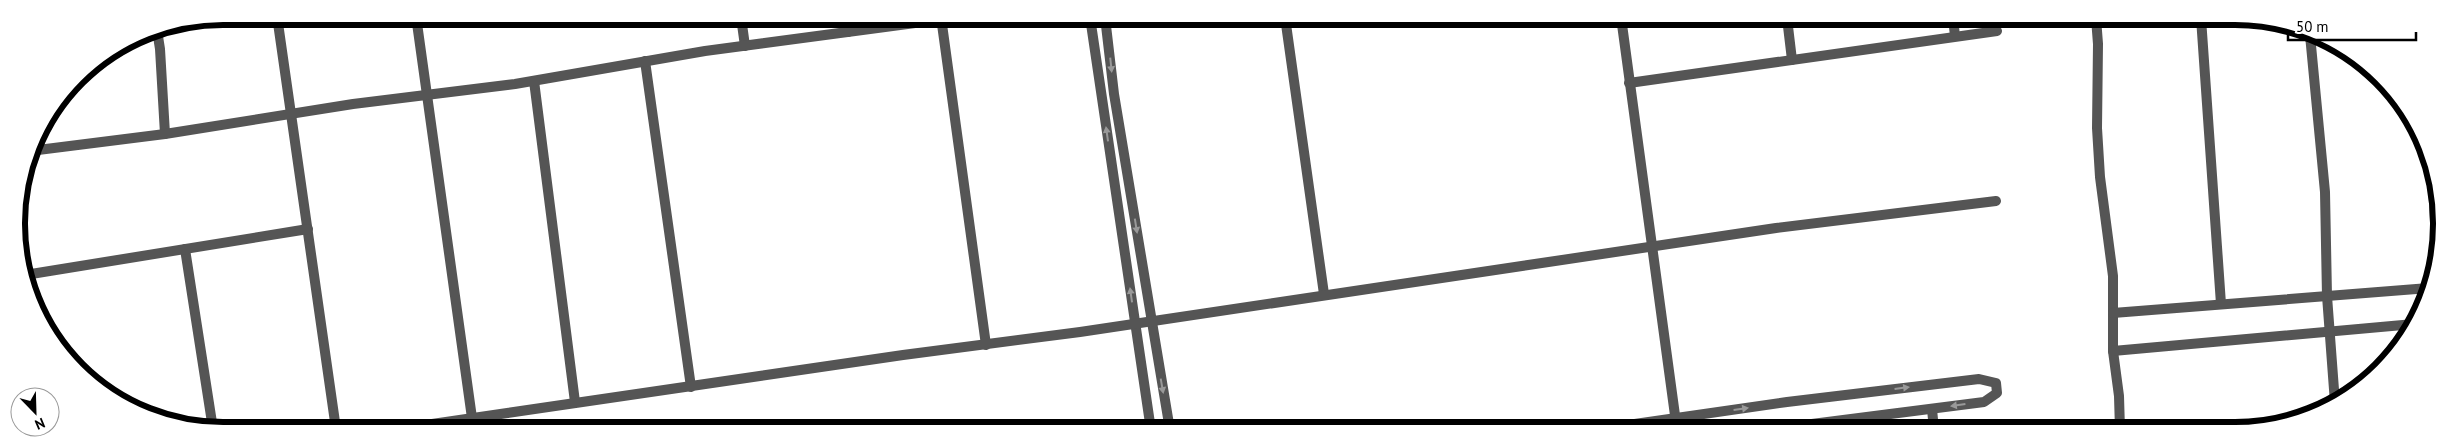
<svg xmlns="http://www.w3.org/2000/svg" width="2458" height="447" font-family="'PT Sans',sans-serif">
<rect width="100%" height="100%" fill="#fff"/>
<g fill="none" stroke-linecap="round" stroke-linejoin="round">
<g stroke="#555" stroke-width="10">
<polyline points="277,16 336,429"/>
<polyline points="416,16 472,418"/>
<polyline points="741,17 745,46"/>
<polyline points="845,17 848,32"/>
<polyline points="941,17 986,345"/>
<polyline points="1090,17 1151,430"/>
<polyline points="1105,17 1114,94 1170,430"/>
<polyline points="1285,17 1324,294"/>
<polyline points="1621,17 1677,430"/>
<polyline points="1787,18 1792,60"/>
<polyline points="1953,18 1955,36"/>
<polyline points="2096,18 2098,44 2097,128 2100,177 2113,276 2113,351 2119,396 2120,430"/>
<polyline points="2201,18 2221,304"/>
<polyline points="157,30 160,49 165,134"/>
<polyline points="2310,35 2325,192 2327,296 2335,403"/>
<polyline points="645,61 691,387"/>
<polyline points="534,81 575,402"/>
<polyline points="1629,83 1997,31"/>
<polyline points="30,151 165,134 353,104 515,84 705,51 960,17"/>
<polyline points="2432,165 2437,260"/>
<polyline points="185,249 213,429"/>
<polyline points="25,275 308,229"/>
<polyline points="2113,313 2429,288"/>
<polyline points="2113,351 2414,324"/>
<polyline points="1932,409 1934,430"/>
<polyline points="398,429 903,355 1080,332 1776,228 1996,201"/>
<polyline points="1593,430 1787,402 1979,379 1996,383 1997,393 1984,402 1765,430"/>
</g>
</g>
<defs><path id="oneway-solid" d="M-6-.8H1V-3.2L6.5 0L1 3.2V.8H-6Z" transform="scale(1.25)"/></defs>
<g fill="#999">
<use href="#oneway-solid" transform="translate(1111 65) rotate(84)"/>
<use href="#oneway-solid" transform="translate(1107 134) rotate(-98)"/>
<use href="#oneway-solid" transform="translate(1136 226) rotate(81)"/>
<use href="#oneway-solid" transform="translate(1131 295) rotate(-98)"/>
<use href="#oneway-solid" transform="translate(1162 386) rotate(80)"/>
<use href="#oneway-solid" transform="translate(1902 388) rotate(-7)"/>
<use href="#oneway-solid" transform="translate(1958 405) rotate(172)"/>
<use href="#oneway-solid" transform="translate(1741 409) rotate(-8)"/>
</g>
<path d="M0 0H2458V447H0ZM223 25H2235A198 198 0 0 1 2433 223V224A198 198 0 0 1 2235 422H223A198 198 0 0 1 25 224V223A198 198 0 0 1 223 25Z" fill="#fff" fill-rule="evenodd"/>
<path fill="none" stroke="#000" stroke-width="6" d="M223 25H2235A198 198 0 0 1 2433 223V224A198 198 0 0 1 2235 422H223A198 198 0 0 1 25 224V223A198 198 0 0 1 223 25Z"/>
<g transform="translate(35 412) rotate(157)"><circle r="24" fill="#ffffff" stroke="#999999"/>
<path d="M0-4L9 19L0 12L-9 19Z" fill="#000000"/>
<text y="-8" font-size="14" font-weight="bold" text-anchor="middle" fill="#000000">N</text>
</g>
<path d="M2288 32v8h128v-8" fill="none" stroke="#000000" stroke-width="2.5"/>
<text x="2296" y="32" font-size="15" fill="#000000" stroke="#ffffff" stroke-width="4" paint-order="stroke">50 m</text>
</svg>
